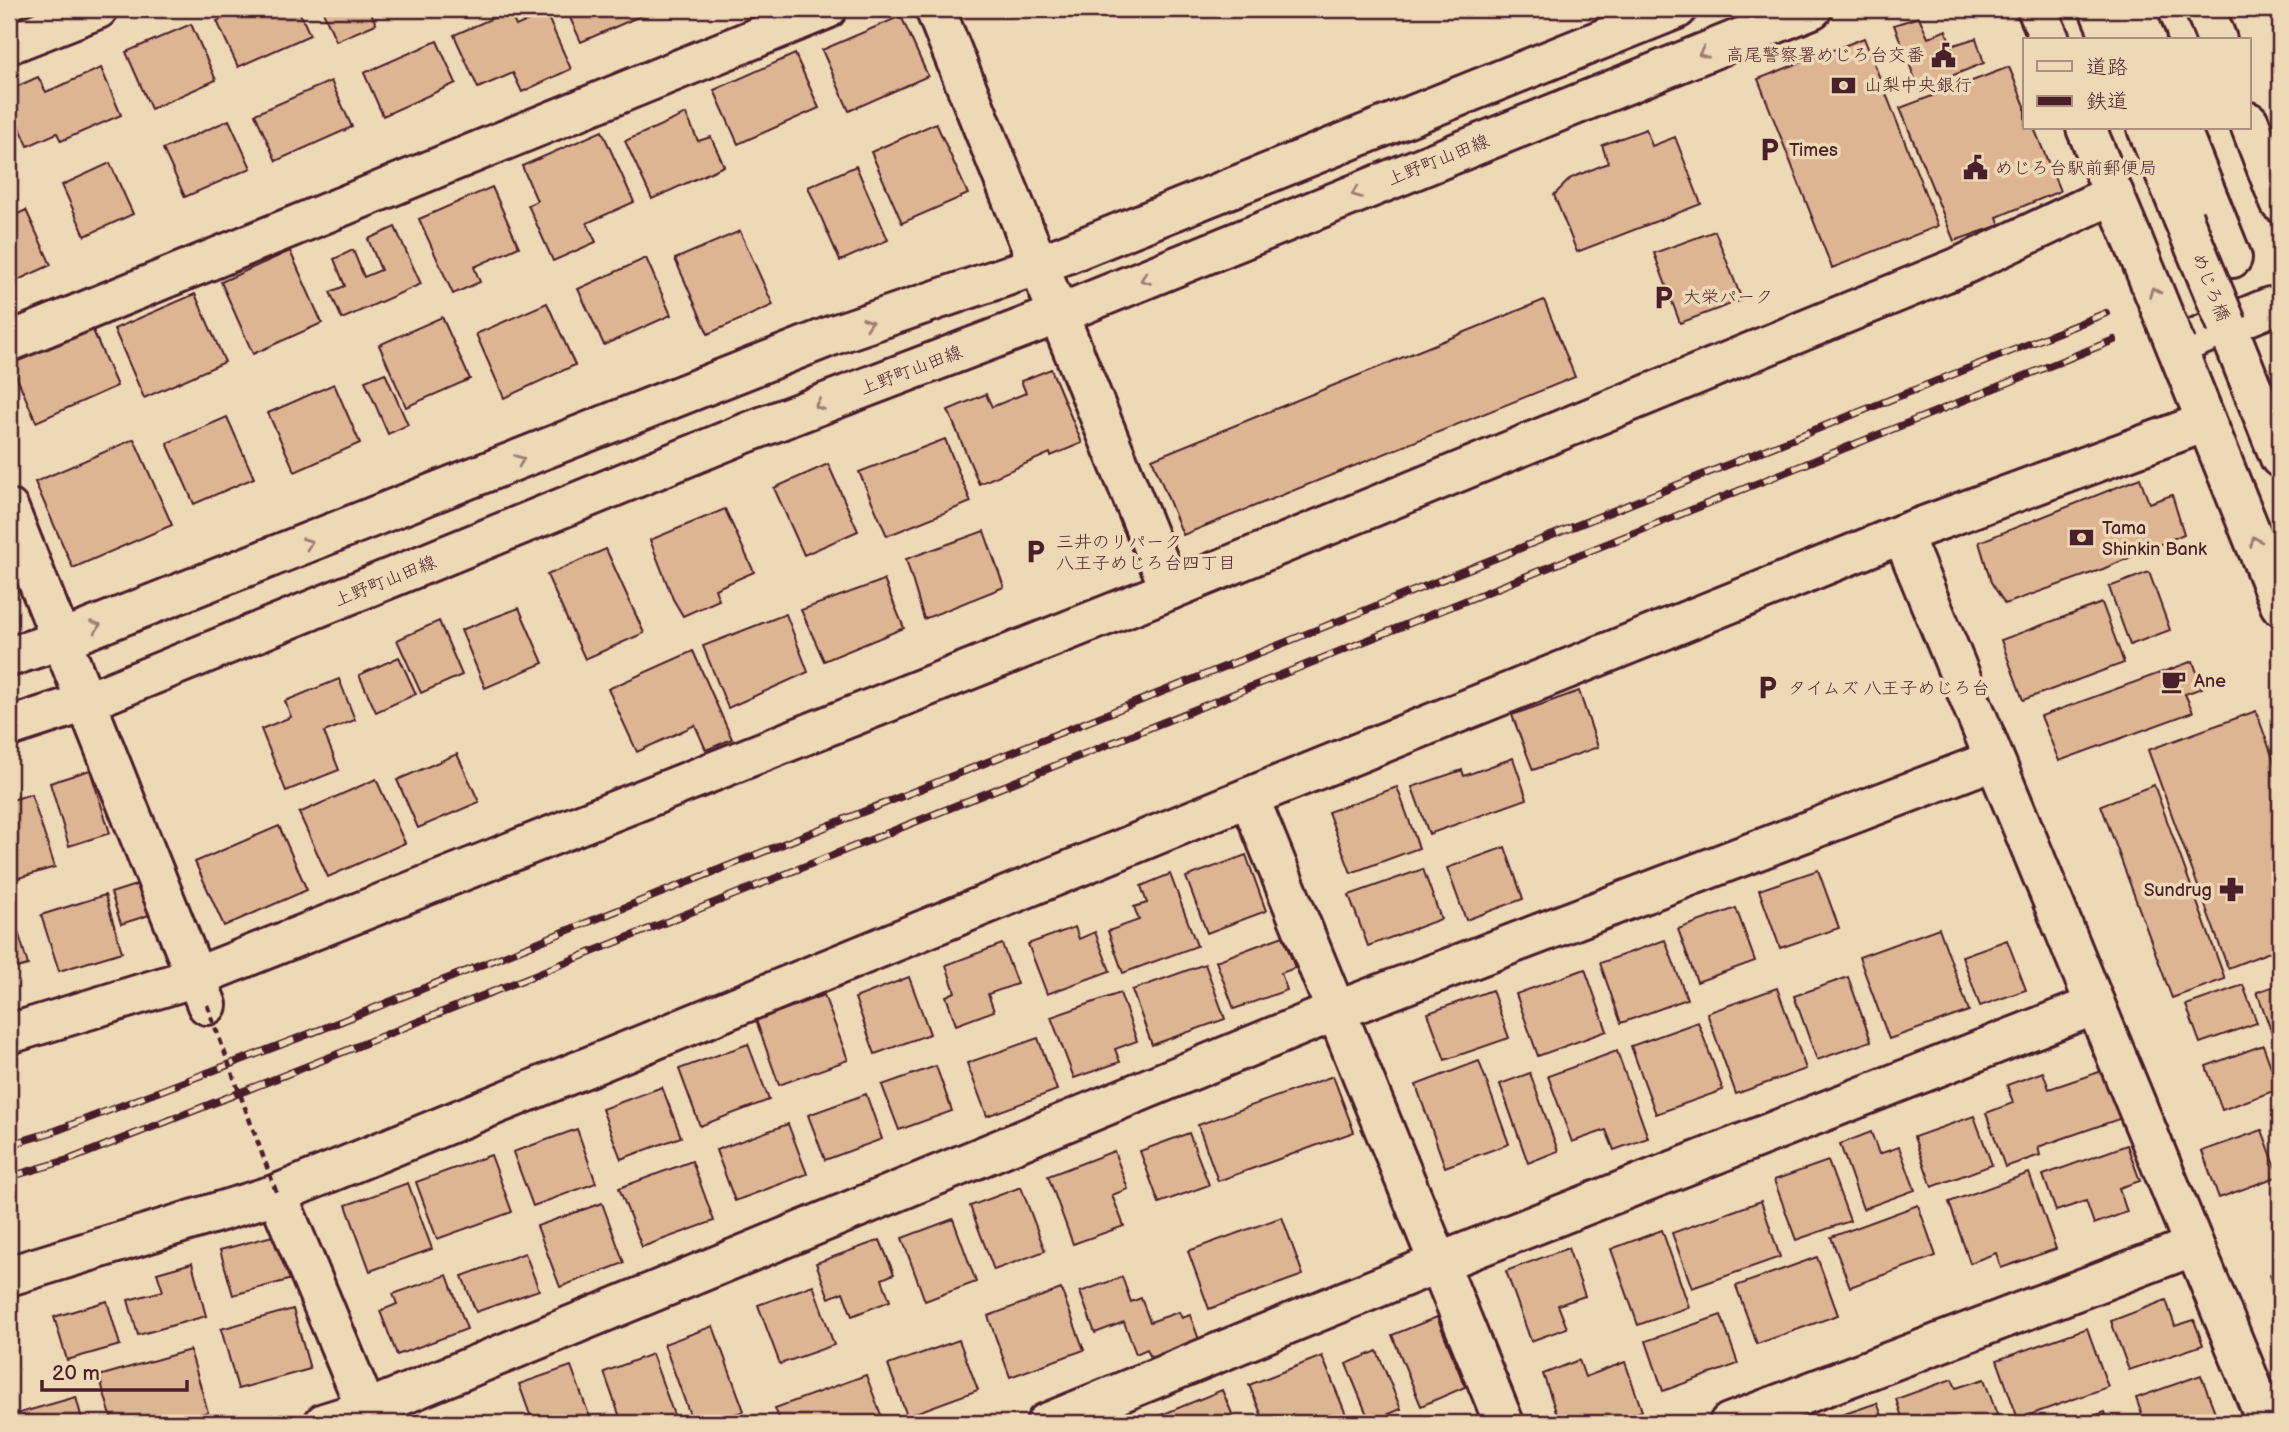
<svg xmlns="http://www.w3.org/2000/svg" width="2289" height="1432" font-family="'Balsamiq Sans','Klee One',sans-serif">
<rect width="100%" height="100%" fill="#eed9b7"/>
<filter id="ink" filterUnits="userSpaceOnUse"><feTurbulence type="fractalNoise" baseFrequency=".0143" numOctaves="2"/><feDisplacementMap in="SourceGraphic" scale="14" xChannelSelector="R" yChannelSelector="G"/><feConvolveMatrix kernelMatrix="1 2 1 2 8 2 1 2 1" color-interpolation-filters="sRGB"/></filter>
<g filter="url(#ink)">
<g fill="#deb592" stroke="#4a1f2b" stroke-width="2">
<polygon points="244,9 298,9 310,35 238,67 217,21"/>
<polygon points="322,9 369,9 376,24 336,41"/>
<polygon points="566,9 654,9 654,10 581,42"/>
<polygon points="509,11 516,26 546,13 571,69 522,92 513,73 478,88 454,35"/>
<polygon points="901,16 928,76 849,111 822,50"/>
<polygon points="1919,17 1928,38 1946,30 1951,46 1976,38 1984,63 1919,89 1894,25"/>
<polygon points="191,24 216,80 151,109 126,52"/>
<polygon points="1864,38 1938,226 1832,268 1758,79"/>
<polygon points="437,41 456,83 383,116 364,73"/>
<polygon points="795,54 819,108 738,144 714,90"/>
<polygon points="2009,67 2025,106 2025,128 2034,128 2060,191 1997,217 2000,225 1954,241 1900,108"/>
<polygon points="101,68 121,115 61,141 57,133 28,146 9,103 9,90 38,77 46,92"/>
<polygon points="331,81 352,127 276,161 255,114"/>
<polygon points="686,114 698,141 711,137 724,166 652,199 625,141"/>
<polygon points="229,120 251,168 185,197 163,149"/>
<polygon points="936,123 968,194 902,223 871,152"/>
<polygon points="1646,129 1652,146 1675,137 1701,204 1577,252 1554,195 1571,178 1608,163 1602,145"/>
<polygon points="602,131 634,202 587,223 596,242 553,261 528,205 537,201 522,166"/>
<polygon points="110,163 133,214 85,236 62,185"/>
<polygon points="856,166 888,240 840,261 808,187"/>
<polygon points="492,187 519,247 474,267 480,282 453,294 419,219"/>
<polygon points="26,210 51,265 9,284 9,218"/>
<polygon points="395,227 421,284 342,319 330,292 345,286 334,259 353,250 364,277 381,270 368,239"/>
<polygon points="740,231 773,305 708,334 675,259"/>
<polygon points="1715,231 1742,300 1680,323 1654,253"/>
<polygon points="290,251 322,323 253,354 221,282"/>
<polygon points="646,258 671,315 604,345 578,289"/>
<polygon points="195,294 225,362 144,398 114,329"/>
<polygon points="1544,300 1575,377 1183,535 1152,459"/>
<polygon points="547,303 575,365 504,398 476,334"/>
<polygon points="442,317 470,379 406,407 379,345"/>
<polygon points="92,328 117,386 36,422 11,364"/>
<polygon points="1051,369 1082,443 1051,456 1050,453 979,484 948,410 986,394 992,407 1026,393 1021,381"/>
<polygon points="385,373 408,425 388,434 365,381"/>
<polygon points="334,384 360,443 295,472 268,413"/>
<polygon points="227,417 254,478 194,504 167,443"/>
<polygon points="134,439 172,525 73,568 35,482"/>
<polygon points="945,439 971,502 887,536 859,472"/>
<polygon points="828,464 858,531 804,555 774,488"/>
<polygon points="2140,478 2149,503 2172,495 2184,534 2103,569 2005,604 1991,582 1979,542"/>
<polygon points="725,509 754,572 715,589 719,600 683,616 673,599 650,540"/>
<polygon points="984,531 1004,587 924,619 906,559"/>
<polygon points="606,549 644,633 585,659 547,575"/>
<polygon points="2149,572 2170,630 2130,645 2109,587"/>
<polygon points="884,580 904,628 824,661 801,610"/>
<polygon points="2102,603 2124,663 2023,700 2001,640"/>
<polygon points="519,608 543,663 485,688 461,630"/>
<polygon points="786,614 808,672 728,708 703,646"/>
<polygon points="439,621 462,675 421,693 397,640"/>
<polygon points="693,651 732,739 706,750 695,725 637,752 608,689"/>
<polygon points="399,657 416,694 376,712 359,675"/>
<polygon points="2193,661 2202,688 2185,694 2193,712 2059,761 2041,716"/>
<polygon points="339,679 355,720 324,732 339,770 286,791 261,729 291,717 285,701"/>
<polygon points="1579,691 1598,747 1533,770 1512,715"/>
<polygon points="2256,711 2280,778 2280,948 2228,968 2148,750"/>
<polygon points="457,754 479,802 418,828 397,780"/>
<polygon points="1513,758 1527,799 1429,834 1412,787 1462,770 1464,776"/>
<polygon points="90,770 110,833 69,846 50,783"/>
<polygon points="376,779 405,843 328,877 299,813"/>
<polygon points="2154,785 2225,979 2172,998 2101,805"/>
<polygon points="1397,787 1419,848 1351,873 1328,812"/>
<polygon points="31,794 55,867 12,880 9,870 9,801"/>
<polygon points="279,826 307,890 224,926 195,862"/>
<polygon points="1505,847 1523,899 1466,920 1447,868"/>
<polygon points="1246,855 1266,911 1207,933 1186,877"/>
<polygon points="1423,869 1441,919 1368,946 1349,895"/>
<polygon points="1818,870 1839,928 1780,948 1759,890"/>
<polygon points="1170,874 1197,946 1123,973 1108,931 1139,920 1134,907 1147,903 1141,886"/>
<polygon points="139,884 149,915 121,924 111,893"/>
<polygon points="105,895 122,952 59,971 41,915"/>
<polygon points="1736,908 1755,961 1697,982 1678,929"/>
<polygon points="1075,927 1079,939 1095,932 1110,971 1047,994 1028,944"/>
<polygon points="17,928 28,965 9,970 9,931"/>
<polygon points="1939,928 1969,1011 1889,1039 1859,957"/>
<polygon points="1283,936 1295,968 1281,973 1287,990 1234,1009 1216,961"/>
<polygon points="1665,940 1687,999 1621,1023 1600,963"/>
<polygon points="2007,940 2026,990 1980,1006 1962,956"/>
<polygon points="1002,944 1017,984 988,994 994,1011 956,1025 946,996 955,992 946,965"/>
<polygon points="1205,964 1225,1019 1152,1045 1132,990"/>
<polygon points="1585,969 1607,1031 1538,1056 1516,994"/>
<polygon points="909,977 930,1034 875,1054 855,998"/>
<polygon points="1848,977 1871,1041 1817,1060 1794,996"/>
<polygon points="2280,984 2280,1055 2257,992"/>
<polygon points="2243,985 2257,1023 2200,1043 2186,1005"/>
<polygon points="1777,988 1806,1069 1736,1094 1707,1013"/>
<polygon points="1492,990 1509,1038 1445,1060 1428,1013"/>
<polygon points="1120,993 1137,1041 1115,1049 1120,1062 1074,1078 1051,1017"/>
<polygon points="824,995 848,1060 779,1085 756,1020"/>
<polygon points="1698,1022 1723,1090 1656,1114 1631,1046"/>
<polygon points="1038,1038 1057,1090 987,1116 967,1063"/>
<polygon points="748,1044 769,1100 700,1126 679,1069"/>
<polygon points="2263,1045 2279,1089 2222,1110 2206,1066"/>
<polygon points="1617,1051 1648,1138 1614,1150 1606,1130 1572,1142 1548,1076"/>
<polygon points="1479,1061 1509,1144 1445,1167 1416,1085"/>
<polygon points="936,1066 952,1111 899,1130 882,1085"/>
<polygon points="2105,1070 2122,1118 2038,1147 2040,1155 2005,1167 1986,1113 2013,1103 2007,1085 2043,1072 2049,1089"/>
<polygon points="1530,1073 1558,1151 1528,1163 1500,1084"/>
<polygon points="1333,1076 1354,1132 1218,1181 1198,1125"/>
<polygon points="662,1087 681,1137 621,1159 602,1109"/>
<polygon points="866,1094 882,1139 825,1160 808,1115"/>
<polygon points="1974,1116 1992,1165 1932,1187 1914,1137"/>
<polygon points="788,1124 807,1174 735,1201 716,1150"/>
<polygon points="577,1129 596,1183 533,1206 513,1152"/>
<polygon points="2262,1130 2279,1176 2219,1198 2202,1151"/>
<polygon points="1871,1132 1879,1154 1899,1147 1915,1190 1863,1209 1840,1144"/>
<polygon points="1189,1133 1209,1185 1159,1203 1140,1151"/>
<polygon points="2127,1145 2140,1181 2119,1188 2127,1212 2094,1224 2086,1201 2056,1211 2043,1175"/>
<polygon points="1114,1151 1128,1189 1112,1195 1124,1226 1073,1244 1048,1176"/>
<polygon points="491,1155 512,1212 437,1239 416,1182"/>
<polygon points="692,1161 714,1221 642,1247 619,1188"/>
<polygon points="1828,1161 1850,1221 1796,1240 1774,1180"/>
<polygon points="2029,1173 2056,1249 2001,1268 1996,1253 1970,1263 1949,1202"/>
<polygon points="408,1183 432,1249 370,1271 346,1205"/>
<polygon points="1021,1187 1045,1251 994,1270 970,1206"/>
<polygon points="1761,1201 1780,1257 1692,1288 1672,1233"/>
<polygon points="602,1203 624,1263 560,1287 537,1226"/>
<polygon points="1918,1205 1936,1256 1850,1287 1831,1237"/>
<polygon points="1282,1217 1303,1275 1209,1309 1188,1251"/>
<polygon points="953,1219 976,1282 925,1301 902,1238"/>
<polygon points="1662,1230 1689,1307 1638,1325 1611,1249"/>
<polygon points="280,1234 292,1279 233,1295 220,1250"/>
<polygon points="880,1240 894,1274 882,1279 890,1301 852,1316 843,1292 829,1298 816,1263"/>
<polygon points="1568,1248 1585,1296 1558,1305 1567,1328 1531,1341 1506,1271"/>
<polygon points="525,1253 539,1290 476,1312 462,1276"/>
<polygon points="1817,1257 1838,1315 1757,1344 1736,1286"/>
<polygon points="192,1263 206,1316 138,1335 128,1300 163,1291 157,1273"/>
<polygon points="2280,1272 2280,1304 2270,1275"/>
<polygon points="447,1275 467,1329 397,1355 380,1311 397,1304 393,1294"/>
<polygon points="1122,1277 1131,1302 1141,1298 1150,1322 1179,1312 1182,1318 1190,1315 1201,1345 1153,1362 1147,1349 1136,1354 1124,1322 1095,1333 1080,1292"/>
<polygon points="813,1285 834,1345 780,1364 758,1305"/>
<polygon points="1061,1289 1084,1350 1010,1377 988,1316"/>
<polygon points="2166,1300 2175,1326 2194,1320 2203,1345 2129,1370 2111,1321"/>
<polygon points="107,1301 120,1345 67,1360 54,1317"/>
<polygon points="293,1309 310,1369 238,1389 221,1329"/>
<polygon points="1721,1315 1738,1364 1663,1391 1646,1341"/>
<polygon points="1437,1317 1465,1387 1421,1406 1392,1335"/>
<polygon points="713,1326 744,1411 710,1423 693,1423 664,1344"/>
<polygon points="2087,1328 2108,1387 2018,1419 1997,1360"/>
<polygon points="959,1340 978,1390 907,1416 888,1365"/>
<polygon points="190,1350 208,1412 166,1423 113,1423 99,1376"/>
<polygon points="1377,1351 1401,1409 1370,1422 1346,1364"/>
<polygon points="652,1354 675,1418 661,1423 622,1423 604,1372"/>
<polygon points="1322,1356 1347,1417 1332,1423 1265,1423 1249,1385"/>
<polygon points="1579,1360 1585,1377 1625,1362 1642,1411 1607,1423 1560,1423 1543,1374"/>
<polygon points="571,1366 592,1423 533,1423 519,1384"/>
<polygon points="866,1375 884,1423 781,1423 775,1408"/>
<polygon points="2201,1375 2219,1423 2145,1423 2136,1398"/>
<polygon points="1952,1379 1956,1388 1984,1379 1999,1420 1988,1423 1904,1423 1896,1399"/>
<polygon points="1222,1390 1236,1423 1150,1423 1149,1420"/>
<polygon points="76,1397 83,1423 9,1423 9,1416"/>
<polygon points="1877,1403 1885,1423 1818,1423"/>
<polygon points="2105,1412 2109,1423 2072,1423"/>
</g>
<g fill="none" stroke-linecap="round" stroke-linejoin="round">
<defs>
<g id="minor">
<polyline points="935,9 1170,590"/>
<polyline points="2037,9 2050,40"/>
<polyline points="2099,9 2112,40"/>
<polyline points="2134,9 2146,40"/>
<polyline points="2205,9 2217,40"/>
<polyline points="9,44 98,9"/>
<polyline points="2249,122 2280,203"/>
<polyline points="2086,128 2132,238"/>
<polyline points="2147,128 2183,218"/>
<polyline points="2180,128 2232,258"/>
<polyline points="2270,307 2176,346 2280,605"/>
<polyline points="2227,325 2280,458"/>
<polyline points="9,342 827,9"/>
<polyline points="9,509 207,1005"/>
<polyline points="1902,534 2267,1423"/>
<polyline points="9,657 61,640 836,334 1039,265 1677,9"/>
<polyline points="9,727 86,702 746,433 1059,314 1812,9"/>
<polyline points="1249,797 1504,1423"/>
<polyline points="9,1034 196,977 1170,590 1959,267 2114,194"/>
<polyline points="277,1194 372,1423"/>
<polyline points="9,1276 277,1194 1249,797 1902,534 2206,422"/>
<polyline points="324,1423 366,1410 1336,1011 1994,760"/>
<polyline points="1046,1423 1438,1263 2095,1005"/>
<polyline points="1729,1423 2194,1246"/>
</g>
</defs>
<use href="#minor" stroke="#4a1f2b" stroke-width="44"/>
<use href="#minor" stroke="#eed9b7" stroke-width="38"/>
<defs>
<g id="rail">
<polyline points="9,1145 55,1131 322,1029 2106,313"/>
<polyline points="9,1177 71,1159 338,1054 2114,340"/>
</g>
</defs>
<use href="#rail" stroke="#4a1f2b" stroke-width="8"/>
<use href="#rail" stroke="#eed9b7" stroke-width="5" stroke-dasharray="16" stroke-linecap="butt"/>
<defs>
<g id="minor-bridge">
<polyline points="2183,218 2227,325"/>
<polyline points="2132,238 2176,346"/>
</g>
</defs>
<use href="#minor-bridge" stroke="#4a1f2b" stroke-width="44" stroke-linecap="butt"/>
<polyline stroke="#4a1f2b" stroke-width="4.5" stroke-dasharray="7 5" stroke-linecap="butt" points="207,1005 277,1194"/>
<use href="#minor-bridge" stroke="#eed9b7" stroke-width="38"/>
</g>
<defs><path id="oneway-chevron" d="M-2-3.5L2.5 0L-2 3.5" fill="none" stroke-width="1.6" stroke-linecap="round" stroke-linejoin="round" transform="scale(1.75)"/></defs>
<g stroke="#9c7c71">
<use href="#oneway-chevron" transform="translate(1703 53) rotate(158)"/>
<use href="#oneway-chevron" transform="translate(1356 193) rotate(158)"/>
<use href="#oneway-chevron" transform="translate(1145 279) rotate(158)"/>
<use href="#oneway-chevron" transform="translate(2154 292) rotate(-112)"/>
<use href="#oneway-chevron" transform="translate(868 323) rotate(-19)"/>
<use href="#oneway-chevron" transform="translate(819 405) rotate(159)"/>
<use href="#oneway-chevron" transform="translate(520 460) rotate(-22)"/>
<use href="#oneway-chevron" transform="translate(2255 541) rotate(-112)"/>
<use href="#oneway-chevron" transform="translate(308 543) rotate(-21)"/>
<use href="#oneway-chevron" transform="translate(96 626) rotate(-21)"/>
</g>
</g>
<defs>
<symbol id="civic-bare" viewBox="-9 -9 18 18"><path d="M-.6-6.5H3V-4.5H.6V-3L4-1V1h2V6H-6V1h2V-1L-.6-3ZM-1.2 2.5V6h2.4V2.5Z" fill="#4a1f2b" stroke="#eed9b7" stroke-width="2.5" paint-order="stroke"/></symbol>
<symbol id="bank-bare" viewBox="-9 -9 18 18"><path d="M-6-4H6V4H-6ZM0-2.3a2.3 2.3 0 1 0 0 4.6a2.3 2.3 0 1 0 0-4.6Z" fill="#4a1f2b" stroke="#eed9b7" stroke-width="2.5" paint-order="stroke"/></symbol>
<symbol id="parking-bare" viewBox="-9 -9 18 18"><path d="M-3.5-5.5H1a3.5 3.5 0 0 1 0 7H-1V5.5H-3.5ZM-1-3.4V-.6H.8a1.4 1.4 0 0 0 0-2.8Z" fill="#4a1f2b" stroke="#eed9b7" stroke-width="2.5" paint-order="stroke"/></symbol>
<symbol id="cafe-bare" viewBox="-9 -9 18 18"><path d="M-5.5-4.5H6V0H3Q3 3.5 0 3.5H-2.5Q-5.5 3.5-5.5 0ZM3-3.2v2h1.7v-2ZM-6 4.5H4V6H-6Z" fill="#4a1f2b" stroke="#eed9b7" stroke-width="2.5" paint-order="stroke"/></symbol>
<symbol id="pharmacy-bare" viewBox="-9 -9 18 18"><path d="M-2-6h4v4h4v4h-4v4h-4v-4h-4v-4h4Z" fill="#4a1f2b" stroke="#eed9b7" stroke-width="2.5" paint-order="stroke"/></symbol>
</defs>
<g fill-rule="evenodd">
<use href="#civic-bare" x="1926" y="38" width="35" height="35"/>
<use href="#bank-bare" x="1826" y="68" width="35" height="35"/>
<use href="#parking-bare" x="1752" y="132" width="35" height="35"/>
<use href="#civic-bare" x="1958" y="150" width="35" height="35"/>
<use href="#parking-bare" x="1646" y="280" width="35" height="35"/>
<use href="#bank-bare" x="2064" y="520" width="35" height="35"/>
<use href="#parking-bare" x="1018" y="534" width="35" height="35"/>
<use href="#cafe-bare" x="2156" y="664" width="35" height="35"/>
<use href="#parking-bare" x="1750" y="670" width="35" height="35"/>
<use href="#pharmacy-bare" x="2214" y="872" width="35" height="35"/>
</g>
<g text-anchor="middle" stroke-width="7" stroke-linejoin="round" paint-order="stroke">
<g font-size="18" fill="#4a1f2b" stroke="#eed9b7" text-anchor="start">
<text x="1924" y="61" text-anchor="end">高尾警察署めじろ台交番</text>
<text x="1864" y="91">山梨中央銀行</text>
<text x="1789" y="156">Times</text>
<text x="1995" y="174">めじろ台駅前郵便局</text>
<text x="1683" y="303">大栄パーク</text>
<text x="2102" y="534">Tama<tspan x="2102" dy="21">Shinkin Bank</tspan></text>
<text x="1056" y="548">三井のリパーク<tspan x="1056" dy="21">八王子めじろ台四丁目</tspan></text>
<text x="2194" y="687">Ane</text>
<text x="1788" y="694">タイムズ 八王子めじろ台</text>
<text x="2212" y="896" text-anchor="end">Sundrug</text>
</g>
<g font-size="18" fill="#4a1f2b" stroke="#eed9b7">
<text transform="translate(1438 160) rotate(-22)" y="6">上野町山田線</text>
<text transform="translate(2211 287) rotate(68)" y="6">めじろ橋</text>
<text transform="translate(911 370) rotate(-21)" y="6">上野町山田線</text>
<text transform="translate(385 581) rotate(-22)" y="6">上野町山田線</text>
</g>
</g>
<rect width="2289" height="1432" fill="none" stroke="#eed9b7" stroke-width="35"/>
<rect x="18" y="18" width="2254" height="1397" fill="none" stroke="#4a1f2b" stroke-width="2.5" filter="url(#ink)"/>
<rect x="2023" y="38" width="228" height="91" fill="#eed9b7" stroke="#ac8f7f" stroke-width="2"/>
<rect x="2037" y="61" width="35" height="10" fill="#eed9b7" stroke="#ac8f7f" stroke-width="2"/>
<text x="2086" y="74" font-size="21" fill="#4a1f2b">道路</text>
<rect x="2037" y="96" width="35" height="10" fill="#4a1f2b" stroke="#ac8f7f" stroke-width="2"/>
<text x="2086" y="108" font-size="21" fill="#4a1f2b">鉄道</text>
<path d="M42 1380v10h145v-10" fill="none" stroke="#4a1f2b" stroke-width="3.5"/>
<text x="52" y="1380" font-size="21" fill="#4a1f2b" stroke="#eed9b7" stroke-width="5" paint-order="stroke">20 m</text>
</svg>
